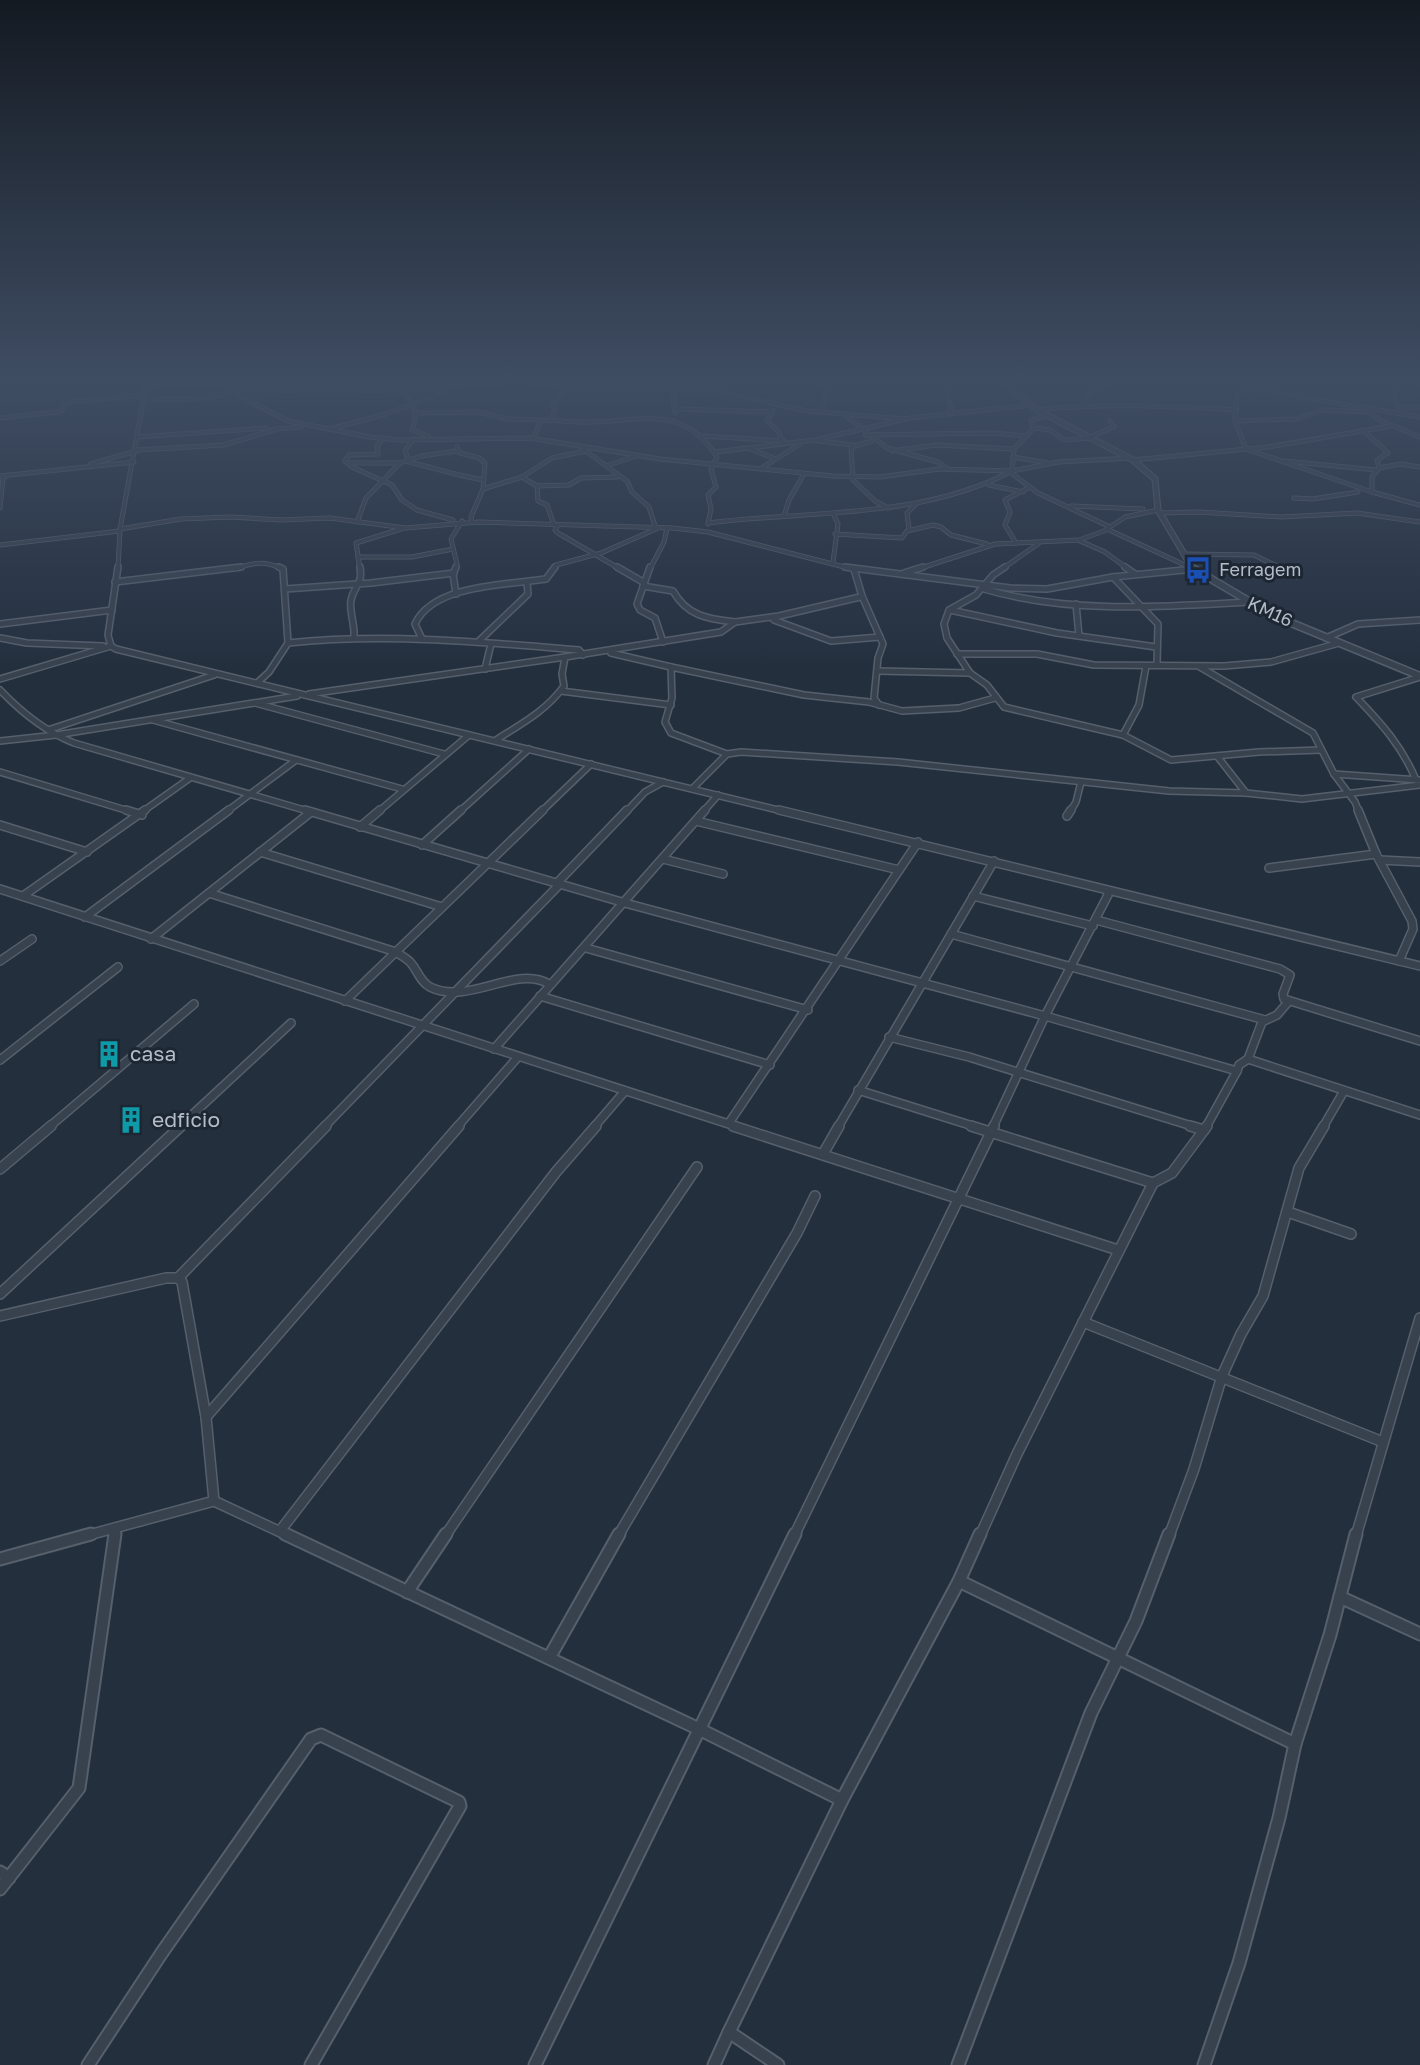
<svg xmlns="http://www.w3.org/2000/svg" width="1420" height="2065" font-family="'Golos Text',sans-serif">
<rect width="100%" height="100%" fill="#242f3e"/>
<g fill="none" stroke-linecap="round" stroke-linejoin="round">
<defs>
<g id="minor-far4">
<path d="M 388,380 C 407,397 422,403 412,430 L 428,436"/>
<polyline points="517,380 566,388 712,390 807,411 904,419"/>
<polyline points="818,380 827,390 822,411"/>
<polyline points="1253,380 1236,398 1235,421 1246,449 1372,492"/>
<path d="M 1394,380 L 1398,387 C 1391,398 1397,406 1405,414"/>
<polyline points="946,383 951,409 947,413"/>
<path d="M 146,387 C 178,384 208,379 239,388 L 234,391 L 235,394 L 288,421 L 370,437 L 400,440 L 530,438 L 660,459 L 833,476 L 880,477 L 939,469 L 1012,471 L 1058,462 L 1130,458"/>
<path d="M 239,388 C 333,394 428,391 521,380"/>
<polyline points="1248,388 1420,417"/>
<polyline points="143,400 197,399 237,392"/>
<polyline points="1082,405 1089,393 1114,380"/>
<polyline points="1398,407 1420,407"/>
<polyline points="1364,408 1381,421 1420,437"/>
<polyline points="676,409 772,412"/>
<path d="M 1037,410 C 1104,403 1170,406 1237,410"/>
<polyline points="773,411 767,421 778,431 782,441"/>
<polyline points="416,413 478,412 507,419 541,420"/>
<path d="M 675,413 C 672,397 672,392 684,380"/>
<polyline points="845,415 887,448 938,462 948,469"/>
<polyline points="0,418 58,412 62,410 63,404 70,402 143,395"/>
<polyline points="550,420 555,411 552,404 566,388"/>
<polyline points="1235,421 1296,419 1323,410 1367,412"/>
<polyline points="1034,428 1050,430 1064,440 1092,438"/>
<polyline points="330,429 386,414 445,392"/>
<polyline points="1364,431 1388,453 1377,460 1379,468 1372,477 1372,492 1420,505"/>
<polyline points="865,435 990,433 1026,436"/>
<polyline points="704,436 784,441"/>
<polyline points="137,437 266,428"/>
<polyline points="1090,437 1114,427 1110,421"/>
<polyline points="383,438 377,446 378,454 349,455 345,461 352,467 392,485 402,500 417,510 453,520"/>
<path d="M 533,439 L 541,420 C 557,420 574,423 590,422 C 643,421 683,404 717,457 L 711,469 L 716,487 L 708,495 L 711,509 L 708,524"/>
<polyline points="819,441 853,445"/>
<polyline points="872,441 851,447 853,480 875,501 888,508"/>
<polyline points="457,447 460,453 479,458 485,463 483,489 471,517 472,522"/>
<polyline points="748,448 776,459"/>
<polyline points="136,450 224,445 277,429 301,427"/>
<polyline points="892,451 936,445 1014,449"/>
<polyline points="715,452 815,440 910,418 1031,405"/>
<polyline points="1013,457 1048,463"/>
<polyline points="408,459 405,450 414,439"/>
<polyline points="1133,460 1268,447 1391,426"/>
<path d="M 405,461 C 432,467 457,476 484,480"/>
<polyline points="1285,461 1376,470"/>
<polyline points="349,463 400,463"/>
<polyline points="91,464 136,451"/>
<polyline points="606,466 636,456"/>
<polyline points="1379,468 1400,464 1420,467"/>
<polyline points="760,469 800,444"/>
<polyline points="1010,472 1038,493 1110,527"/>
<polyline points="0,476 134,462"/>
<polyline points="522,477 537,486 538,501 547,505 554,525"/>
<polyline points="989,485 1023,492"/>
<polyline points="537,486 569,485 581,478 617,477"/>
<polyline points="483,489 522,477 552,458 586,451"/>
<polyline points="1294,498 1313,499 1358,492"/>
<polyline points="1071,506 1143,509"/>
<polyline points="0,508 3,478 7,476"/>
<polyline points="1160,513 1199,512 1282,517 1357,513 1420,522"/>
<polyline points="784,516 789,500 804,474"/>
<polyline points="357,522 366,498 400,463 421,456 457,451"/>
<path d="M 708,523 C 810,510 918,520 1012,471 L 1014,449 L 1034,428 L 1031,420 L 1047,416"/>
<polyline points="558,525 555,530 558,533 620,569"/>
<polyline points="120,529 181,519 231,517 281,520 330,518 405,528 479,522 672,528 708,532 852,569"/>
<polyline points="1107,529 1189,567"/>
<polyline points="909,530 907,513 916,504"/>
<polyline points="835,534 902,538 907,531 933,525 941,527 951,535 987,544"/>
<polyline points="1080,541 1105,552 1128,569"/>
<polyline points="1016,543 1005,525 1010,512 1005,500 1030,487"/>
<polyline points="0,545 120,531"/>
<polyline points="1183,554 1254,555 1283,569"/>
<polyline points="358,557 412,557 453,549"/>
<polyline points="833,562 838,524 834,515"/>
<polyline points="118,569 120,529 147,380"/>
<path d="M 235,569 C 253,563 264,560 282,569"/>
<polyline points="360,569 356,543 401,529"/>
<polyline points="455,569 457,564 451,539 462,521"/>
<polyline points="553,569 556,565 601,553 656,529 649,507 632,492 627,481 583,449"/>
<polyline points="650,569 664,542 667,528"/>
<polyline points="918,569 995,544 1079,540 1104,531 1125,517 1158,510"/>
<polyline points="1002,569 1038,544"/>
</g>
<g id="minor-far3">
<polyline points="118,567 108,635 111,646 116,649 786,812"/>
<polyline points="279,567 283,569 288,643"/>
<polyline points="456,567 453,574 456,594"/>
<polyline points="617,567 643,582"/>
<polyline points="650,567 637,604 640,610 655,618 663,642"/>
<polyline points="845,567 1010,588 1047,589 1113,577 1194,569"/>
<polyline points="1005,567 993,575 976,595 949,610 944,624 947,638 970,673 987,685 1004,707 1123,735 1171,760 1259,752 1321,750"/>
<polyline points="1125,567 1135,574"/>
<polyline points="1279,567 1297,575"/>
<polyline points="904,573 923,567"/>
<polyline points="1113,577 1158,624 1157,664"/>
<polyline points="115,582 241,567"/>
<path d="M 643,586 L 673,591 C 687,616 708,619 735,622"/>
<polyline points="285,589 371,583 454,573"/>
<path d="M 984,589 C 1070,614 1158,607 1247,602"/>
<polyline points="862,596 883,644 878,658 874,698 879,705"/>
<polyline points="1076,604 1079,636"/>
<polyline points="950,610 1057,633 1156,647"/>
<polyline points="774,620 831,641 880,637"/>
<polyline points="0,624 112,610"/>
<path d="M 354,636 C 355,625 349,611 351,600 C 354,585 363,585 360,567"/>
<polyline points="0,638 27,643 103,646"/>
<polyline points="1326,638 1358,624 1420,620"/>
<path d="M 422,639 L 415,624 C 433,584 507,585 546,579 L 555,567"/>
<polyline points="478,642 528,594 527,582"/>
<polyline points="611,653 671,667 672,698 665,722 671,733 727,754"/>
<polyline points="957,654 1037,654 1094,665 1224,666 1271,662 1339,643"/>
<polyline points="671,667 804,695 869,702 902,711 959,708 995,698"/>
<polyline points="1200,667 1313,733 1334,774 1355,802 1359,812"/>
<polyline points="485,669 491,644"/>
<polyline points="878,671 970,673"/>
<polyline points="0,679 111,646"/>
<path d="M 257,683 L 269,672 L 288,643 C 386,633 482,642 579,650 L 583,655"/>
<path d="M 0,690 C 21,712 46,732 74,743 L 311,812"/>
<polyline points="561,691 671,705"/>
<polyline points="309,694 565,657"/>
<polyline points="255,703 444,754"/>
<polyline points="153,720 402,789"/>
<polyline points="48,730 214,675"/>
<polyline points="1123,735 1139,705 1146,666"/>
<path d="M 496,740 C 521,724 546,711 564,686 L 562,674 L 565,657 L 721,632 L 735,622 L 779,616 L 860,597 L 862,596 L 854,569"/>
<polyline points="0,741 56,735 297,696"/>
<polyline points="1217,756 1246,793"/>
<polyline points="0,772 132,812"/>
<polyline points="1334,774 1419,780"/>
<path d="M 1416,780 C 1402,746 1381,723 1356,697 L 1420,677"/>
<polyline points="693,788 727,754 741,752 898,762 1169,791 1246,793 1302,799 1420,785"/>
<polyline points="142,812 190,778"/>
<polyline points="226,812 296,760"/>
<polyline points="378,812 469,735"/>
<polyline points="459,812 529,749"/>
<polyline points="541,812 591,764"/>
<polyline points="626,812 645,792 663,782"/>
<polyline points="703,812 718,795"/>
<polyline points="1070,812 1076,802 1081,782"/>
</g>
<g id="minor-far2">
<polyline points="126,810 142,815"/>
<polyline points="305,810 625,903 1045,1016 1237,1071 1239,1065 1248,1059 1420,1115"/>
<polyline points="779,810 1420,966"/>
<polyline points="1358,810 1376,854 1412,921 1413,929 1399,961"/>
<polyline points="1067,816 1071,810"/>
<polyline points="696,821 899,870"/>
<polyline points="0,825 87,852"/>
<polyline points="360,827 380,810"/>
<polyline points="422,845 461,810"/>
<polyline points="260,852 442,907"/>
<polyline points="663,859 723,874"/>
<polyline points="1380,860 1420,862"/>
<polyline points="1269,868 1376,854"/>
<polyline points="557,883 627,810"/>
<polyline points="0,889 738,1127"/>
<path d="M 209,893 L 396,952 C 400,955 406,958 410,962 C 417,969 420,982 430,987 C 469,1006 516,964 549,984"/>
<polyline points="23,896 145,810"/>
<polyline points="973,896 1093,926"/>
<polyline points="85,917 229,810"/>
<polyline points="1096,920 1280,969 1290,975 1283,994 1284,999 1420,1041"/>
<polyline points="951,934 1265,1020"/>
<polyline points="151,939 311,812"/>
<polyline points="586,948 808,1010"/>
<polyline points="0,961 32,939"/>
<polyline points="540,996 770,1065"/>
<polyline points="345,1001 543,810"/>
<polyline points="889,1037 969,1057 1195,1127"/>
<polyline points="494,1049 705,810"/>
<polyline points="1248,1059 1262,1022 1277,1015 1289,1001"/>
<polyline points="0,1060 118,967"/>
<polyline points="858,1090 976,1127"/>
<polyline points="729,1123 918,842"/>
<polyline points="49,1127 194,1004"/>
<polyline points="179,1127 291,1023"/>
<polyline points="324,1127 560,884"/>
<polyline points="457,1127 517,1058"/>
<polyline points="594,1127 625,1091"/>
<polyline points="838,1127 994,861"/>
<polyline points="993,1127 1045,1016 1108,895 1107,891"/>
<polyline points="1206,1127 1237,1071"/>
<polyline points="1323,1127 1344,1091"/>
</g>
<g id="minor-far1">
<polyline points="733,1126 1118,1250"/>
<polyline points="971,1126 1153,1183"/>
<polyline points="1190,1126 1204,1130"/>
<polyline points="823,1154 839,1126"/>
<polyline points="0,1169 51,1126"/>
<polyline points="1288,1212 1351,1234"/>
<polyline points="178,1278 326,1126"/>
<polyline points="0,1294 181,1126"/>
<polyline points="0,1316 166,1278 178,1278"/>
<polyline points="1083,1322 1383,1442"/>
<polyline points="206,1417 459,1126"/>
<polyline points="214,1501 289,1536"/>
<polyline points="280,1531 556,1172 596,1126"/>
<polyline points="85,1536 214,1501 206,1417 182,1282 178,1278"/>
<polyline points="115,1536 116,1528"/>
<polyline points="445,1536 697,1167"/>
<polyline points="618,1536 797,1233 815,1196"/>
<polyline points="794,1536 994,1126"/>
<polyline points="980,1536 1017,1454 1153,1183 1172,1173 1207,1126"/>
<polyline points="1169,1536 1194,1469 1222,1376 1241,1334 1263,1296 1299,1168 1324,1126"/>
<polyline points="1356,1536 1420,1318"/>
</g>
<g id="minor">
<polyline points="285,1534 699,1729 842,1800"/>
<polyline points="0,1559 91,1534"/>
<polyline points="959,1581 1295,1744"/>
<polyline points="407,1592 446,1534"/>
<polyline points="1340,1597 1420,1634"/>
<polyline points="549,1658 619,1534"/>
<polyline points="0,1872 9,1878"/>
<polyline points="0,1889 79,1788 115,1534"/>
<polyline points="88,2065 161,1954 311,1739 321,1735 459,1802 460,1806 311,2065"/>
<polyline points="535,2065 795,1534"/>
<polyline points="714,2065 729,2032"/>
<polyline points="778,2065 729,2032 842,1800 959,1581 980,1534"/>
<polyline points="958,2065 1091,1713 1136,1621 1169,1534"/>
<polyline points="1204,2065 1239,1963 1279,1818 1295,1744 1330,1635 1356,1534"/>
</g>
<polyline id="tertiary-far1" points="1001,380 1037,410 1133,460 1155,479 1158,510 1193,569"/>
<polyline id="tertiary" points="1191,567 1272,615 1420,676"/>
</defs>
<use href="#minor-far4" stroke="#565f6c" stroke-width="5"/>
<use href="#minor-far3" stroke="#565f6c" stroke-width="8"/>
<use href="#minor-far2" stroke="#565f6c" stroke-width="10"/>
<use href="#minor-far1" stroke="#565f6c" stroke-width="12"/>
<use href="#minor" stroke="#565f6c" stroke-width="15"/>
<use href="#tertiary-far1" stroke="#565f6c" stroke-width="7"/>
<use href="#tertiary" stroke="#565f6c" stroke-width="9"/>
<use href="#minor-far4" stroke="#38414e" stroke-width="3.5"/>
<use href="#minor-far3" stroke="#38414e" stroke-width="5"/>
<use href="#minor-far2" stroke="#38414e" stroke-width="7"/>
<use href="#minor-far1" stroke="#38414e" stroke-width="9"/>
<use href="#minor" stroke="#38414e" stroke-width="11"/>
<use href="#tertiary-far1" stroke="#38414e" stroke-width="5"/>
<use href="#tertiary" stroke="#38414e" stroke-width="6"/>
</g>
<linearGradient id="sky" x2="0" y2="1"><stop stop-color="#141a22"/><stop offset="0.57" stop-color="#3f4d63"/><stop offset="1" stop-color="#3f4d63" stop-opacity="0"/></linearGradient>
<rect width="1420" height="669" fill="url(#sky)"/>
<defs>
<symbol id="bus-bare" viewBox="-9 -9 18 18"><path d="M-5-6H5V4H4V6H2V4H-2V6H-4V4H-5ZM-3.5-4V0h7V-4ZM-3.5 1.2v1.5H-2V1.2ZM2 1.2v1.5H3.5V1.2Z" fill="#1a4fb4" stroke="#1d2633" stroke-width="2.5" paint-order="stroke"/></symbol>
<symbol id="building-bare" viewBox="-9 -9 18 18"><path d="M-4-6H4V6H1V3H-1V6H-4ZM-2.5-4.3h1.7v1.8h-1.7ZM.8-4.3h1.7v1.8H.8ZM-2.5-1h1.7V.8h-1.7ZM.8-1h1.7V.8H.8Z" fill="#0f9aa8" stroke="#1d2633" stroke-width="2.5" paint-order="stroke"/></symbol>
</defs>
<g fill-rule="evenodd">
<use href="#bus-bare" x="1179" y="551" width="38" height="38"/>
<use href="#building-bare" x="90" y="1035" width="38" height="38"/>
<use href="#building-bare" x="112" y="1101" width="38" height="38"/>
</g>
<g text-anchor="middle" stroke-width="6" stroke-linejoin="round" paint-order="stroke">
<g font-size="18" fill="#b4bcc9" stroke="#1d2633" text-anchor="start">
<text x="1219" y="576">Ferragem</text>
</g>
<g font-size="18" fill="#b4bcc9" stroke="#1d2633">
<text transform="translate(1270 612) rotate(25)" y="6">KM16</text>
</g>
<g font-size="21" fill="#b4bcc9" stroke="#1d2633" text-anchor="start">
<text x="130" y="1061">casa</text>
<text x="152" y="1127">edficio</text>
</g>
</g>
</svg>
